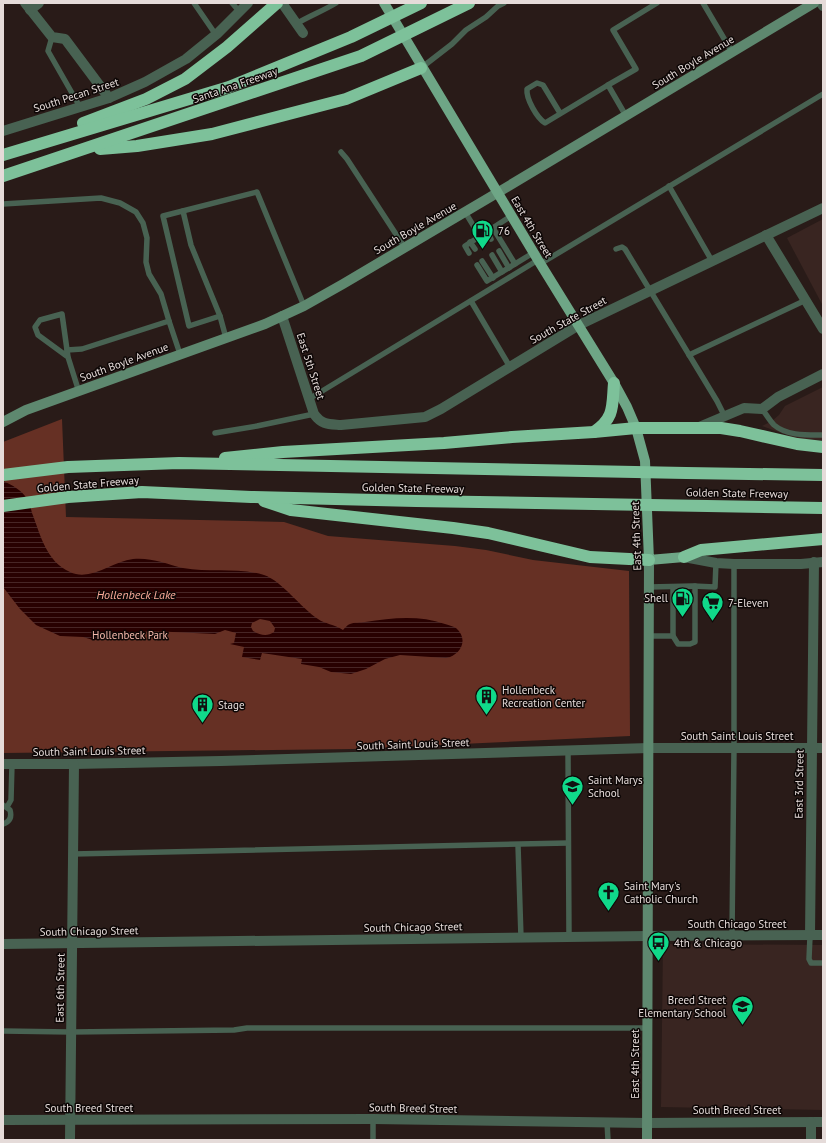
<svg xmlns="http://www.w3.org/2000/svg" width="826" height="1143" font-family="'PT Sans',sans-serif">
<defs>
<pattern id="water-rules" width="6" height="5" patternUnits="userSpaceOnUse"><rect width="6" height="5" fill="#280000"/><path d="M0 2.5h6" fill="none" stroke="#472525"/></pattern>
</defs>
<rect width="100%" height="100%" fill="#291b18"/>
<g fill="#392521">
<polygon points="823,219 823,306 787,238"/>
<polygon points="823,387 823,440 798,439 762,426 772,421 779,415 785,406"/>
<polygon points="663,944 823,945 823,1110 661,1107"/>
</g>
<polygon fill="#663024" points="62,419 66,517 284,522 328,536 455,546 486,550 533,560 629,571 630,736 353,749 3,753 3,442"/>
<path fill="url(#water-rules)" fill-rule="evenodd" d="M 3,481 C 12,485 22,490 27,499 C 30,503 31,509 32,513 C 41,536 46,561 70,572 C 91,582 112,561 133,559 C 150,557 167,564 183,568 C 210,573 238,567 264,575 C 282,581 301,608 318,619 C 325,624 334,624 343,630 C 345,628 347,625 350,624 C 354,622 360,623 365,622 C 392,618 419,615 445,624 C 448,625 453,626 456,628 C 469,639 461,655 446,658 L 400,655 L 385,659 L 366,669 L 351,674 L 331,672 L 319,667 L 301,664 L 302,659 L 262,653 L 260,660 L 242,657 L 244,647 L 230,644 L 234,643 L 236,633 L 225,630 L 215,634 L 151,631 L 135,633 L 126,638 L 93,640 L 83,637 L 60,636 L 36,625 L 20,609 L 3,587 ZM 260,619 L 270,621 L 275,628 L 274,632 C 267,637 260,635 253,631 L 251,627 L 252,623 Z"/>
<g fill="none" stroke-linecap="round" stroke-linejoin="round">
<g stroke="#486252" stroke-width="5.5">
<polyline points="194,3 216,35"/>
<polyline points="232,3 239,11"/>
<polyline points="703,3 732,52"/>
<path d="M 296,24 C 309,16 323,11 336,3"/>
<polyline points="52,37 48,51 80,107"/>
<polyline points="421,68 452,44 466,30 486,17 498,6 504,3"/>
<path d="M 560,113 L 543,85 L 537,83 L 527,89 C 526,99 537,118 545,123 L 608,85"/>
<polyline points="626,116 608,85 636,69 613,30 657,3"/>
<polyline points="341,152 347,159 405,248"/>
<polyline points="669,186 712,261"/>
<polyline points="3,204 101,198 120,203 136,212 143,223 147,238 146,262 149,274 161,294 169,321"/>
<polyline points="183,211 191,245 220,316"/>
<polyline points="465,212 484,243"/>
<polyline points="493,228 515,264"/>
<polyline points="487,232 491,239"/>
<polyline points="470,242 475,249"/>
<polyline points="616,249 622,247 625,249 717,401 725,417"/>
<polyline points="499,251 509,268"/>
<polyline points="469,253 465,246 511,216"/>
<polyline points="492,255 502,272"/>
<polyline points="482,261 493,278"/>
<polyline points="540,264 823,94"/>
<polyline points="477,265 487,281 533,253"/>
<polyline points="471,301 510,367"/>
<polyline points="226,338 220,316 189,326 163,216 257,192 304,306"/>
<polyline points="67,350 82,349 169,321 180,354"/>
<polyline points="689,355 806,300"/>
<polyline points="68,357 38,335 35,327 40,320 62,314 68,357 79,392"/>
<polyline points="309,399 538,260"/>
<path d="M 762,409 C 766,414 770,421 774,425 C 787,436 807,435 823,435"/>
<polyline points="215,433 257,426 314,414"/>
<polyline points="649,587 693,586 715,587 716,563"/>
<polyline points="649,636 673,636 673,587"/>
<polyline points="673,636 678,644 690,644 695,642 695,586"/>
<polyline points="568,751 569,937"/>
<path d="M 3,805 L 10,810 C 12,817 10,822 3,824"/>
<polyline points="7,807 11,800 12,764"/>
<polyline points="518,845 521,938"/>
<polyline points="73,854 568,843"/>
<polyline points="732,936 734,748 734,564"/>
<polyline points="810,936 809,959 811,963 823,963"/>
<polyline points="3,1031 71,1032 234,1030 247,1028 647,1028"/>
<polyline points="607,1122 608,1140"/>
<polyline points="373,1140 373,1119"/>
</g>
<g stroke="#486252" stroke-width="10">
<polyline points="25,3 52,37 65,39 109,98"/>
<polyline points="282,3 303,33"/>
<polyline points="821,3 823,6"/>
<polyline points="30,10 39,3"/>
<polyline points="3,131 109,98 145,82 186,59 218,33 248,3"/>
<polyline points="766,235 823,329"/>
<path d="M 282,316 L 314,414 C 322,425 328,424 341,425 L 425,417 L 441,409 L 579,325"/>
<polyline points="699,427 744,408 762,409 778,397 823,374"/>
<polyline points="684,557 716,563 734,564 801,564 823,562"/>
<polyline points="3,764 74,764 221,761 649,748 823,748"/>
<polyline points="810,936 814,562"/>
<polyline points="3,1120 373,1119 647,1123 823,1122"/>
<polyline points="70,1140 74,764"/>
<polyline points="811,1140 811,1122"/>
</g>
<g stroke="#486252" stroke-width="10">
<polyline points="579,325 823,208"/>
<polyline points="3,944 648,936 823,935"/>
</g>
<g stroke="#5e886f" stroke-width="10">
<polyline points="3,422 26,410 265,324 304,306 343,284 497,193 814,3"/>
<polyline points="647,1140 649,560"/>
</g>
<polyline stroke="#6ea686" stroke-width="10" points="384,3 538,260 614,383 627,407 636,428 645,461 649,560 684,557"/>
<g stroke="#7dc19a" stroke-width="12">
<polyline points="83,123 146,99 185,79 227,47 277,3"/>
<polyline points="100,149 137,146 212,134 346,99 421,68"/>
<polyline points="3,155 229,87 351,37 421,3"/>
<polyline points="3,176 361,56 469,3"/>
<path d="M 594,432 C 615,418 612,406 614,383"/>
<polyline points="225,458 283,452 444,443 512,437 594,432 636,428 721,428 740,431 797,444 823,447"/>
<polyline points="3,475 68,467 179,463 686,473 823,475"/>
<polyline points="264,501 291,510 453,528 488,533 590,557 649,560"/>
<polyline points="3,506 68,497 142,492 251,497 416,501 823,508"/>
<polyline points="684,557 701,550 823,539"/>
</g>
</g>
<defs>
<symbol id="fuel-pin" viewBox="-11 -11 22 30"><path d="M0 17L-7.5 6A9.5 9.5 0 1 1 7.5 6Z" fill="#10d98a" stroke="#0d0706"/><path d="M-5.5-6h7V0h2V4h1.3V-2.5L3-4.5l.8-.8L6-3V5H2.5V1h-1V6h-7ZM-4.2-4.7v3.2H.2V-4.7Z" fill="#111"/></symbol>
<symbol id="supermarket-pin" viewBox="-11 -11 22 30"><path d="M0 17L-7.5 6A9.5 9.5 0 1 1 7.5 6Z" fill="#10d98a" stroke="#0d0706"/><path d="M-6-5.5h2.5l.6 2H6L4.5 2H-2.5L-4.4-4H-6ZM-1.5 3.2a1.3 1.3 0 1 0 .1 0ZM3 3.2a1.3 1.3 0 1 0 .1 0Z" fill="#111"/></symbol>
<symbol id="building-pin" viewBox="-11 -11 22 30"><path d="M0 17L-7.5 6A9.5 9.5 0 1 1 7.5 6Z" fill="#10d98a" stroke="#0d0706"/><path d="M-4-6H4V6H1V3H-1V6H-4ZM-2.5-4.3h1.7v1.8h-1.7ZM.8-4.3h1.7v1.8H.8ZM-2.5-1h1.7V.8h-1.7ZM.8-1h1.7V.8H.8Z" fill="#111"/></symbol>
<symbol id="school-pin" viewBox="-11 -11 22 30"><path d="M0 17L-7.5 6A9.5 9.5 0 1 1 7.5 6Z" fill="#10d98a" stroke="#0d0706"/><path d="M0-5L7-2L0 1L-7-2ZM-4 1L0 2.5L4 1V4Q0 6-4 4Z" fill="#111"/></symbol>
<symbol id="church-pin" viewBox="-11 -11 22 30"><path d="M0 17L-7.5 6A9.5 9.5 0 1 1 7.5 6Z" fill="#10d98a" stroke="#0d0706"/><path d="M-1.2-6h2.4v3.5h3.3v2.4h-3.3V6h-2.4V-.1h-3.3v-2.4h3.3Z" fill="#111"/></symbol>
<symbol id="bus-pin" viewBox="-11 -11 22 30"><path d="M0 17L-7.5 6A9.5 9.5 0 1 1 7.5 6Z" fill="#10d98a" stroke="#0d0706"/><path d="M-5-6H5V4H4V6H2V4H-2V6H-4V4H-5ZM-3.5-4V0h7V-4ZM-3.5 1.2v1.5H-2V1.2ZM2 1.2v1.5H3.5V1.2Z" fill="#111"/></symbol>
</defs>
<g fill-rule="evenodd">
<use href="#fuel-pin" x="470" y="218" width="25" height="34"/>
<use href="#fuel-pin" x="670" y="586" width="25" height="34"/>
<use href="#supermarket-pin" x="700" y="590" width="25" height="34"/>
<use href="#building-pin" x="474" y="684" width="25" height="34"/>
<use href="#building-pin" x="190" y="692" width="25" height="34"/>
<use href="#school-pin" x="560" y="774" width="25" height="34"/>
<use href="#church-pin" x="596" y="880" width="25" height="34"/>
<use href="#bus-pin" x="646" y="930" width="25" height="34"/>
<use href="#school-pin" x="730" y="994" width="25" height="34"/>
</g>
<g text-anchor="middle" stroke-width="3" stroke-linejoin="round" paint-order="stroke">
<g font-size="11" fill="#e5dbd9" stroke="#0d0706">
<text transform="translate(693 62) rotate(-31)" y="4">South Boyle Avenue</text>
<text transform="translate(235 85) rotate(-19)" y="4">Santa Ana Freeway</text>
<text transform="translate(76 95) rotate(-18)" y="4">South Pecan Street</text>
<text transform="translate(532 227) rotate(59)" y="4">East 4th Street</text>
<text transform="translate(415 228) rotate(-30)" y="4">South Boyle Avenue</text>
<text transform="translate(568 320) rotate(-29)" y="4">South State Street</text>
<text transform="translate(124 362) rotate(-20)" y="4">South Boyle Avenue</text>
<text transform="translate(311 366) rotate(72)" y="4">East 5th Street</text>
<text transform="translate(88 484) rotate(-5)" y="4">Golden State Freeway</text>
<text transform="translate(413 488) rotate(1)" y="4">Golden State Freeway</text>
<text transform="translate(737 493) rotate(1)" y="4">Golden State Freeway</text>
<text transform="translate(636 536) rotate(-92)" y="4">East 4th Street</text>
<text x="737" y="740">South Saint Louis Street</text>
<text transform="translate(413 744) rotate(-2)" y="4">South Saint Louis Street</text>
<text transform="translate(89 751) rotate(-1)" y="4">South Saint Louis Street</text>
<text transform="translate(799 784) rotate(-89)" y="4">East 3rd Street</text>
<text x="737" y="928">South Chicago Street</text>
<text transform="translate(413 927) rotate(-1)" y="4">South Chicago Street</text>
<text transform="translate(89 931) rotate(-1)" y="4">South Chicago Street</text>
<text transform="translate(60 988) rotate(-89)" y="4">East 6th Street</text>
<text transform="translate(635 1064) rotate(-90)" y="4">East 4th Street</text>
<text x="89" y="1112">South Breed Street</text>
<text transform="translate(413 1108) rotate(1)" y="4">South Breed Street</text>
<text x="737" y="1114">South Breed Street</text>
</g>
<g font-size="11" fill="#e5dbd9" stroke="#0d0706" text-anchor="start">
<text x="498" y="235">76</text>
<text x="668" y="602" text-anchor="end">Shell</text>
<text x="728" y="607">7-Eleven</text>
<text x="502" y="694">Hollenbeck<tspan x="502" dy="13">Recreation Center</tspan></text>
<text x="218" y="709">Stage</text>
<text x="588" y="784">Saint Marys<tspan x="588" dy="13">School</tspan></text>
<text x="624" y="890">Saint Mary's<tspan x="624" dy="13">Catholic Church</tspan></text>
<text x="674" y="947">4th &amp; Chicago</text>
<text x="726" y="1004" text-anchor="end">Breed Street<tspan x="726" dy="13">Elementary School</tspan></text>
</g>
<g font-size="11" fill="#f3b8aa" stroke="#0d0706">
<text x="130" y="639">Hollenbeck Park</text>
</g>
<g font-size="12" font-style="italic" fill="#f8aa99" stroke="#0d0706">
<text x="136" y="599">Hollenbeck Lake</text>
</g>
</g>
<rect width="826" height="1143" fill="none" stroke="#e5dbd9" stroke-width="8"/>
</svg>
